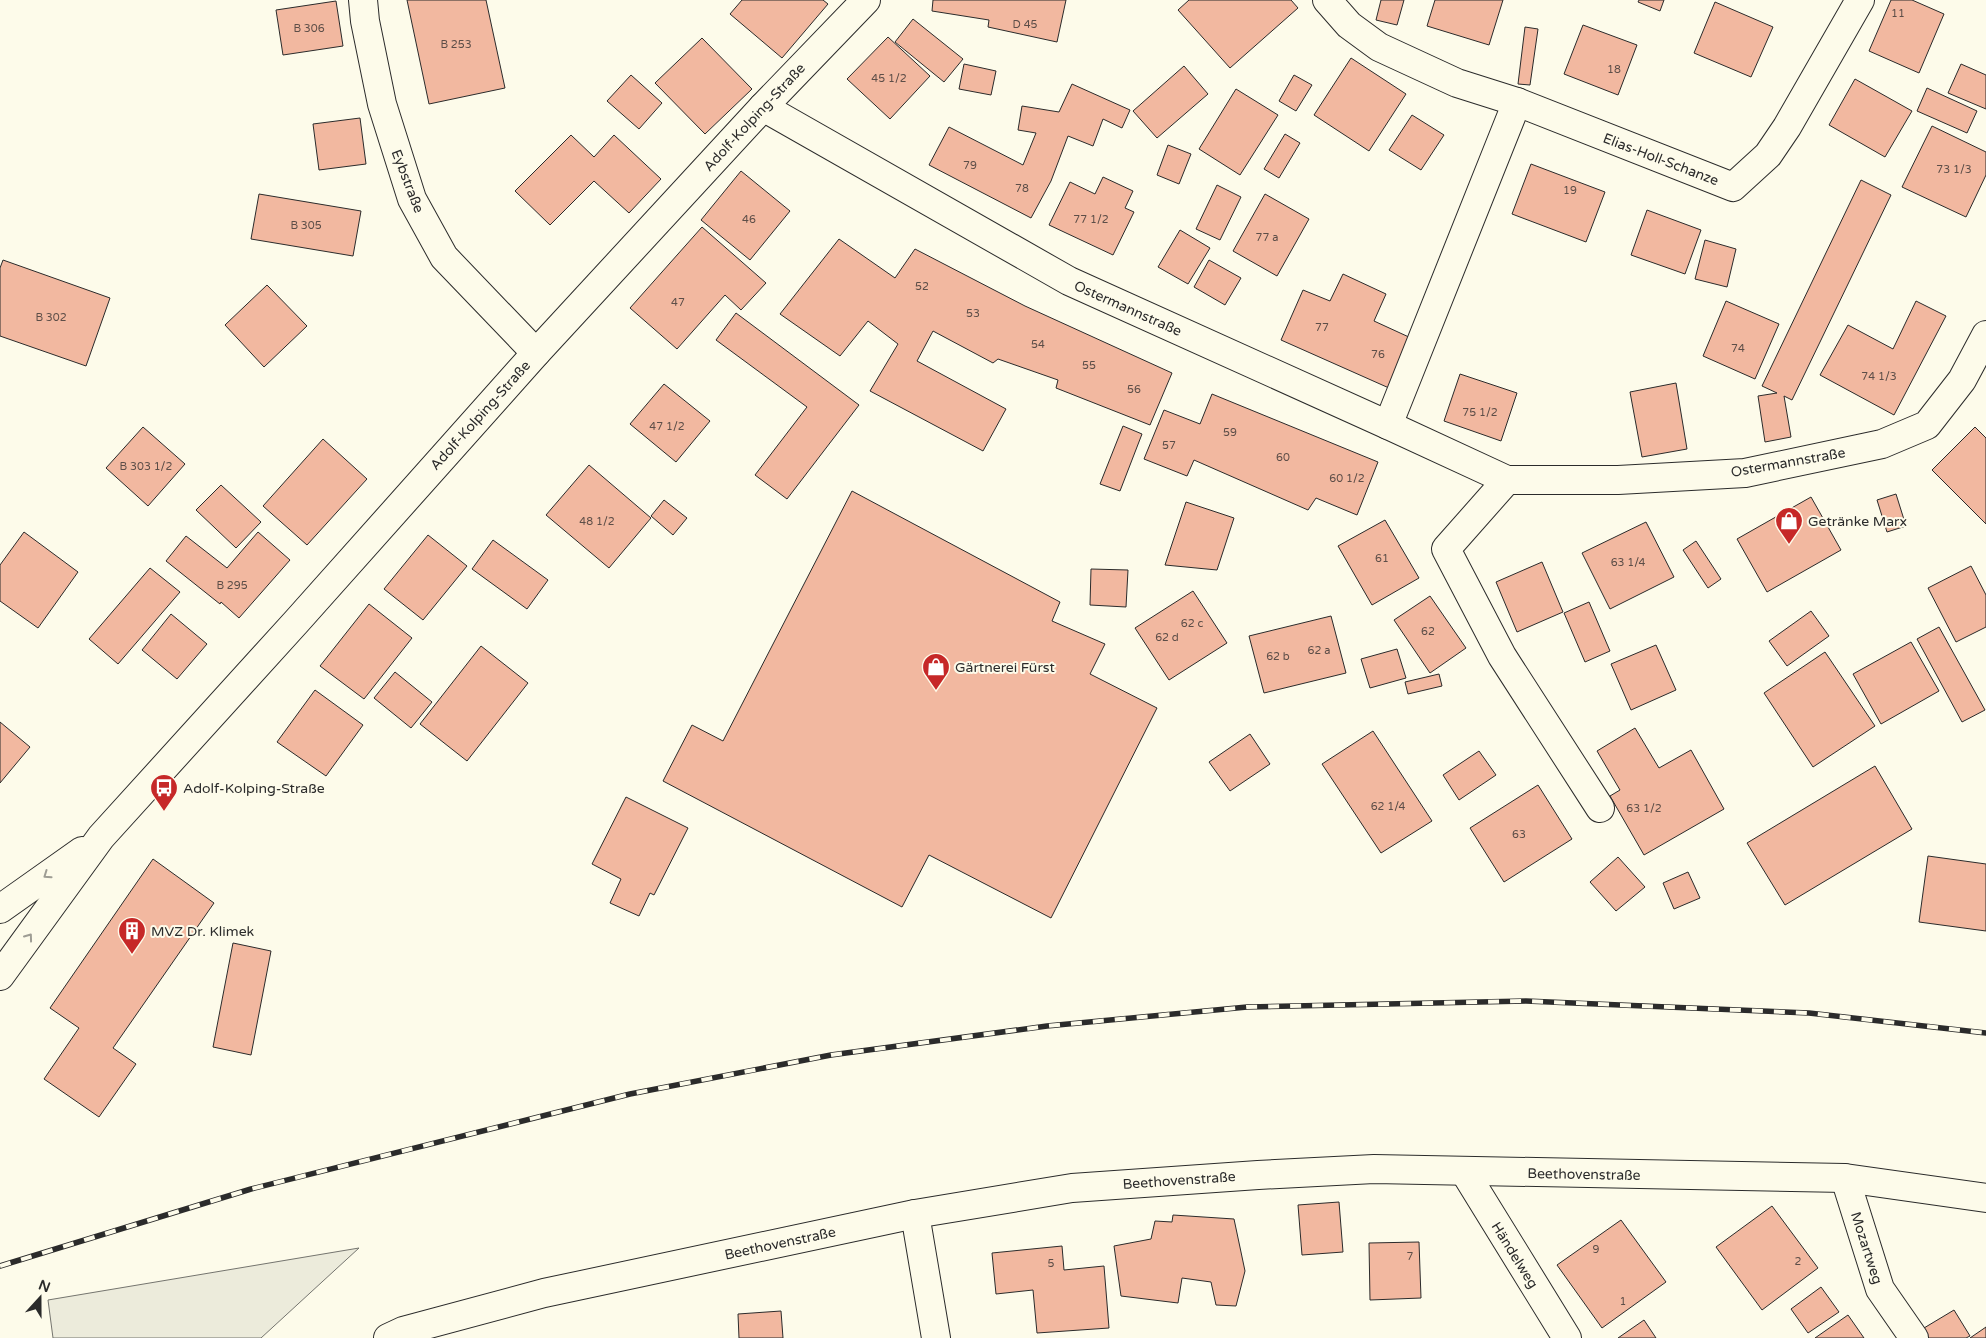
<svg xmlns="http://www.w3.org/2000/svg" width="1986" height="1338" font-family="'Varela Round',sans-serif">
<rect width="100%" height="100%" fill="#fdfbea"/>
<polygon fill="#ecebdb" stroke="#74746e" points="359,1248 261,1338 53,1338 48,1300"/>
<g fill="#f2b8a0" stroke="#2b2b2b">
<polygon points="407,0 486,0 505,88 429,104"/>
<polygon points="742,0 823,0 828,4 782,58 730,14"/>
<polygon points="933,0 1066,0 1057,42 988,27 989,20 932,11"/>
<polygon points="1189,0 1291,0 1298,8 1230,68 1178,10"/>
<polygon points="1381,0 1404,0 1397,25 1376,20"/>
<polygon points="1435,0 1503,0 1489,45 1427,26"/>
<polygon points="1639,0 1664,0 1660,11 1638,2"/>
<polygon points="1891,0 1912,0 1944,14 1919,73 1869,51"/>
<polygon points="336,1 343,46 283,55 276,10"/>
<polygon points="1715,2 1773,27 1751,77 1694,53"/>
<polygon points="913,19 963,59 944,82 895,42"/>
<polygon points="1583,25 1637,45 1618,95 1564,74"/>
<polygon points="1525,27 1538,29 1530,85 1518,84"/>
<polygon points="888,37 930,76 890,119 847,79"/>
<polygon points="702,38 752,89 705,134 655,83"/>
<polygon points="1351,58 1406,94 1369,151 1314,115"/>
<polygon points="964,64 996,71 991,95 959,89"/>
<polygon points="1961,64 1986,75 1986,109 1948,93"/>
<polygon points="1184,66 1208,94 1157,138 1133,111"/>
<polygon points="631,75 662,103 639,129 607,101"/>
<polygon points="1294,75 1312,85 1296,111 1279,101"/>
<polygon points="1855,79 1912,111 1885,157 1829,125"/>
<polygon points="1072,84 1130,110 1122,128 1103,119 1093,146 1068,136 1051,181 1031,218 929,165 949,127 1023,165 1036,133 1018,130 1022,106 1059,112"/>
<polygon points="1927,88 1977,111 1967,133 1917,111"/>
<polygon points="1236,89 1278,115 1240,175 1199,149"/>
<polygon points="1412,115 1444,135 1421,170 1389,150"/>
<polygon points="360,118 366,164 319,170 313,124"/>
<polygon points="1932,126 1986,152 1986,175 1966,217 1902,187"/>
<polygon points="1285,134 1300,143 1279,178 1264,169"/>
<polygon points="571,135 594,157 614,135 661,179 629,213 594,181 550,225 515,191"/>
<polygon points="1168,145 1191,154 1179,184 1157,175"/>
<polygon points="1531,164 1605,192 1586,242 1512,214"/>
<polygon points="741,171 790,211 750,260 701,220"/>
<polygon points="1103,177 1133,191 1125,208 1134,212 1113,255 1049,225 1070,182 1095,194"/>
<polygon points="1861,180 1891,195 1792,400 1784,396 1791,437 1765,442 1758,396 1777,393 1762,386"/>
<polygon points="1217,185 1241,197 1220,240 1196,229"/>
<polygon points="259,194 361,211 353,256 251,239"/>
<polygon points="1265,194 1309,219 1277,276 1233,251"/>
<polygon points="1647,210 1701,230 1685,274 1631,255"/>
<polygon points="702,227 766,283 741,310 725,295 677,349 630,308"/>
<polygon points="1180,230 1210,248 1188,284 1158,267"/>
<polygon points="839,239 895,278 915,249 1025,306 1172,373 1150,425 1056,388 1058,380 998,359 993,363 933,331 917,361 1006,409 983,451 870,391 898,344 868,321 840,356 780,314"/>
<polygon points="1705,240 1736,249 1727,287 1695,279"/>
<polygon points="3,260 110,298 86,366 0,336 0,268"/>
<polygon points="1209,260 1241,278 1225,305 1194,287"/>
<polygon points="1343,274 1386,294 1374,321 1411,338 1389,388 1281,340 1303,290 1330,301"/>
<polygon points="267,285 307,326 264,367 225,325"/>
<polygon points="1726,301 1779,324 1755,379 1703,356"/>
<polygon points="1916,301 1946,316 1894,415 1820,375 1848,325 1893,349"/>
<polygon points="736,313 859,405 787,499 755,475 807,407 716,340"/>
<polygon points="1460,374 1517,393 1501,441 1444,421"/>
<polygon points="1676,383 1687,449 1642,457 1630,392"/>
<polygon points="664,384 710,421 676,462 630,424"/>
<polygon points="1212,394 1378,462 1357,515 1316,498 1308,510 1194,460 1187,476 1144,459 1164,410 1200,424"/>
<polygon points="1123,426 1142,434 1120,491 1100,484"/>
<polygon points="143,427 185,464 148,506 106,468"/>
<polygon points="1975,427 1986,438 1986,524 1932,470"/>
<polygon points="323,439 367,479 307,545 263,506"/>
<polygon points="589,465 651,518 609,568 546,515"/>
<polygon points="221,485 261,522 236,548 196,510"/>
<polygon points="852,491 1060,602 1052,621 1105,644 1090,674 1157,708 1051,918 929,855 902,907 663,781 692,725 723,741"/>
<polygon points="1896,494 1906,526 1887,532 1877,500"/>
<polygon points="1811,497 1841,550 1767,592 1737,539"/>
<polygon points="664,500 687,518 673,535 651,516"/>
<polygon points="1186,502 1234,518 1217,570 1165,565"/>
<polygon points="1385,520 1419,578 1372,605 1338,546"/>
<polygon points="1646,522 1674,577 1610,609 1582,553"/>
<polygon points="24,532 78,572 38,628 0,601 0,565"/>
<polygon points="258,532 290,560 239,618 221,602 220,604 166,561 186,536 227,568"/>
<polygon points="428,535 467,566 423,620 384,589"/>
<polygon points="493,540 548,580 527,609 472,569"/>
<polygon points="1696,541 1721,579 1708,588 1683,550"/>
<polygon points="1542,562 1563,612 1517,632 1496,582"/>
<polygon points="1971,566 1986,595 1986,627 1956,642 1928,588"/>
<polygon points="150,568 180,592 118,664 89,639"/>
<polygon points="1091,569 1128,570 1126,607 1090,605"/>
<polygon points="1193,591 1227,643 1169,680 1135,628"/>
<polygon points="1430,596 1466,648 1430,673 1394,620"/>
<polygon points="1589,602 1610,651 1585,662 1564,613"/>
<polygon points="369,604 412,638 364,699 320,666"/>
<polygon points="1811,611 1829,636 1787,666 1769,641"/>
<polygon points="171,614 207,644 177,679 142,650"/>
<polygon points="1331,616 1346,673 1264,693 1249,636"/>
<polygon points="1939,627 1985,710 1962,722 1917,639"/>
<polygon points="1911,642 1939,691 1881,724 1853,674"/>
<polygon points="1656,645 1676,690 1631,710 1611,664"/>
<polygon points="481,646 528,683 467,761 420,724"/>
<polygon points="1397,649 1406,678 1370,688 1361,659"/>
<polygon points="1825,652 1875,726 1813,767 1764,693"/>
<polygon points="395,672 432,702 411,728 374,698"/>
<polygon points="1439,674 1442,686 1408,694 1405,682"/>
<polygon points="315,690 363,725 326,776 277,742"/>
<polygon points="0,722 30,747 0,783"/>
<polygon points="1635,728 1659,768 1691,750 1724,809 1644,855 1610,796 1620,790 1597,751"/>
<polygon points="1373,731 1432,821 1381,853 1322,764"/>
<polygon points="1250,734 1270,764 1230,791 1209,762"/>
<polygon points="1479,751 1496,775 1459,800 1443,775"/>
<polygon points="1875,766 1912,829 1785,905 1747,843"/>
<polygon points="1538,785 1572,839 1504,882 1470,828"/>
<polygon points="626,797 688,828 654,895 650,893 639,916 610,903 621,879 592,864"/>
<polygon points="1928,856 1986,864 1986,931 1919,922"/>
<polygon points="1618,857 1645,887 1616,911 1590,882"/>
<polygon points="153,859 214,903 113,1048 136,1064 99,1117 44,1079 79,1028 50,1008"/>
<polygon points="1688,872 1700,898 1674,909 1663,883"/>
<polygon points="233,943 271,951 251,1055 213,1047"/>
<polygon points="1339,1202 1343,1252 1302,1255 1298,1205"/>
<polygon points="1772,1206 1818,1268 1762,1310 1716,1247"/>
<polygon points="1173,1215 1234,1219 1245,1271 1236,1306 1216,1305 1211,1282 1182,1278 1178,1303 1121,1296 1114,1246 1151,1239 1155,1221 1172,1222"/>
<polygon points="1621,1220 1666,1282 1602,1328 1557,1265"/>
<polygon points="1419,1242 1421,1298 1370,1300 1369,1243"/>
<polygon points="1062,1246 1064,1270 1104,1266 1109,1328 1037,1333 1033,1290 996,1294 992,1253"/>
<polygon points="1821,1287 1839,1312 1808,1333 1791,1309"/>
<polygon points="1954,1310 1970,1336 1966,1338 1923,1338 1919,1331"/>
<polygon points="781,1311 783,1338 739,1338 738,1314"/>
<polygon points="1848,1315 1864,1338 1815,1338"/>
<polygon points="1644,1320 1656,1338 1618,1338"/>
<polygon points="1986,1327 1986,1338 1970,1338"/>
</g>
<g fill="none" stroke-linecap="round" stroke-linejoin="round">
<defs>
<g id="street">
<polyline points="363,0 365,21 382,104 412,199 444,257 536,353"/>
<polyline points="1327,0 1349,25 1379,47 1457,83 1517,102 1733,187 1768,155 1787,127 1860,0"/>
<polyline points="763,107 1069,281 1388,425 1507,480 1618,480 1745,473 1882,444 1927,425 1962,380 1986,335"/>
<polyline points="1388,425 1517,102"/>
<polyline points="1507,480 1446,549 1502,656 1600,808"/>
<polyline points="0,909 82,851"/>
<polyline points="0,976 101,837 297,621 536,353 763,107 866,0"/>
<polyline points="1464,1171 1567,1338"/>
<polyline points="1845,1178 1880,1289 1914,1338"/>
<polyline points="915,1214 936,1338"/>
<polyline points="388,1338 403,1331 544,1293 915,1214 1072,1188 1258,1175 1374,1169 1845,1178 1986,1198"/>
</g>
</defs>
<use href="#street" stroke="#2b2b2b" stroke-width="30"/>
<use href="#street" stroke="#fdfbea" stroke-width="28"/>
<defs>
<polyline id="rail" points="0,1266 251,1189 630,1094 831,1055 1047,1026 1247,1007 1526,1001 1809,1013 1986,1033"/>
</defs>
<use href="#rail" stroke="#2b2b2b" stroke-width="5.5"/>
<use href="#rail" stroke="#fdfbea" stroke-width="4" stroke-dasharray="11" stroke-linecap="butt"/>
</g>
<defs><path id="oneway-chevron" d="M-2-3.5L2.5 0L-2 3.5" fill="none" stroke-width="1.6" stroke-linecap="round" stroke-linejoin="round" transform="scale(1.25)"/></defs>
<g stroke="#9e9d94">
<use href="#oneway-chevron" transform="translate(47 875) rotate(145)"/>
<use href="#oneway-chevron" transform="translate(29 937) rotate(-54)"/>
</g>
<defs>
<symbol id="shop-pin" viewBox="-11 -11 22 30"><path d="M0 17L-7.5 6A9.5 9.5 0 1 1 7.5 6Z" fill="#c62828" stroke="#fdfbea"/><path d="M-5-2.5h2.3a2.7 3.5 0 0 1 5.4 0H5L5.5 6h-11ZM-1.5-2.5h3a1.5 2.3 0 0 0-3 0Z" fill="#fff"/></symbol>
<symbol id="bus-pin" viewBox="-11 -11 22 30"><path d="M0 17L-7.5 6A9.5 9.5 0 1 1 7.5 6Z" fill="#c62828" stroke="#fdfbea"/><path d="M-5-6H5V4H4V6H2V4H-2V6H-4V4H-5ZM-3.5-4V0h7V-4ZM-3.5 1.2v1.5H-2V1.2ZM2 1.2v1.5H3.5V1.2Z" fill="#fff"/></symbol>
<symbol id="building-pin" viewBox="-11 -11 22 30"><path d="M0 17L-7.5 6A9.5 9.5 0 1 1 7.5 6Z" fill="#c62828" stroke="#fdfbea"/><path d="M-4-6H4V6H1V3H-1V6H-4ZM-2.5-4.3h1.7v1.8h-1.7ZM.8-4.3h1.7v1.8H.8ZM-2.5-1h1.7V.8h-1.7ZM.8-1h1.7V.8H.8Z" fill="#fff"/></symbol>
</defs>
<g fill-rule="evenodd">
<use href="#shop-pin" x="1773" y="505" width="32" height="43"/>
<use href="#shop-pin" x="920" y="651" width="32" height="43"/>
<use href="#bus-pin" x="148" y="772" width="32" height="43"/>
<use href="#building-pin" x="116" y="915" width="32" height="43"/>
</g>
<g text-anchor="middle" stroke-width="4" stroke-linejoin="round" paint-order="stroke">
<g font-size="11" fill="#5d4e48">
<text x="1898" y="17">11</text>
<text x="1025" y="28">D 45</text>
<text x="309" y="32">B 306</text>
<text x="456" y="48">B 253</text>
<text x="1614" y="73">18</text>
<text x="889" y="82">45 1/2</text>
<text x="970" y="169">79</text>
<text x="1954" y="173">73 1/3</text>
<text x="1022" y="192">78</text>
<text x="1570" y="194">19</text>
<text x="749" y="223">46</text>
<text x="1091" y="223">77 1/2</text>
<text x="306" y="229">B 305</text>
<text x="1267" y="241">77 a</text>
<text x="922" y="290">52</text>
<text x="678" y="306">47</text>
<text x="973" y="317">53</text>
<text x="51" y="321">B 302</text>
<text x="1322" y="331">77</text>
<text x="1038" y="348">54</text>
<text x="1738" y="352">74</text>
<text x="1378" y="358">76</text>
<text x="1089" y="369">55</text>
<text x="1879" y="380">74 1/3</text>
<text x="1134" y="393">56</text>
<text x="1480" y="416">75 1/2</text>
<text x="667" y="430">47 1/2</text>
<text x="1230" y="436">59</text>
<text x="1169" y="449">57</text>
<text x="1283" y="461">60</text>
<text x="146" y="470">B 303 1/2</text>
<text x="1347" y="482">60 1/2</text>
<text x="597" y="525">48 1/2</text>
<text x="1382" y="562">61</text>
<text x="1628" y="566">63 1/4</text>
<text x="232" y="589">B 295</text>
<text x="1192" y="627">62 c</text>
<text x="1428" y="635">62</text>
<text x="1167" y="641">62 d</text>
<text x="1319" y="654">62 a</text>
<text x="1278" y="660">62 b</text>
<text x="1388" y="810">62 1/4</text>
<text x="1644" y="812">63 1/2</text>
<text x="1519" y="838">63</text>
<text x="1596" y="1253">9</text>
<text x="1410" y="1260">7</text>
<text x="1798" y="1265">2</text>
<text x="1051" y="1267">5</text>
<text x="1623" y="1305">1</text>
</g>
<g font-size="14" fill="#2b2b2b" stroke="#fdfbea">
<text transform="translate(754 117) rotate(-47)" y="5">Adolf-Kolping-Straße</text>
<text transform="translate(1661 159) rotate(21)" y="5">Elias-Holl-Schanze</text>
<text transform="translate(408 181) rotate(69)" y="5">Eybstraße</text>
<text transform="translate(1128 308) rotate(24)" y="5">Ostermannstraße</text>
<text transform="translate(480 415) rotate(-48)" y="5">Adolf-Kolping-Straße</text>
<text transform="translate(1788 462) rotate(-10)" y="5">Ostermannstraße</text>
<text transform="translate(1584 1174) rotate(1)" y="5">Beethovenstraße</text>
<text transform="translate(1179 1180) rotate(-4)" y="5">Beethovenstraße</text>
<text transform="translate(780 1243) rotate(-12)" y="5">Beethovenstraße</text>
<text transform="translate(1867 1248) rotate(72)" y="5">Mozartweg</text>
<text transform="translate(1515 1255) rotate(58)" y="5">Händelweg</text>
</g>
<g font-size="14" fill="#2b2b2b" stroke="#fdfbea" text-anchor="start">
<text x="1808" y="526">Getränke Marx</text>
<text x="955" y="672">Gärtnerei Fürst</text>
<text x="183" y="793">Adolf-Kolping-Straße</text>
<text x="151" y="936">MVZ Dr. Klimek</text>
</g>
</g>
<g transform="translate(40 1298) rotate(21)" stroke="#fdfbea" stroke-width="4" paint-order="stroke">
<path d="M0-4L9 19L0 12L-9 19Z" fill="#2b2b2b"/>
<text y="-8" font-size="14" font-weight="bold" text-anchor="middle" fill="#2b2b2b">N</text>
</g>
</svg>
